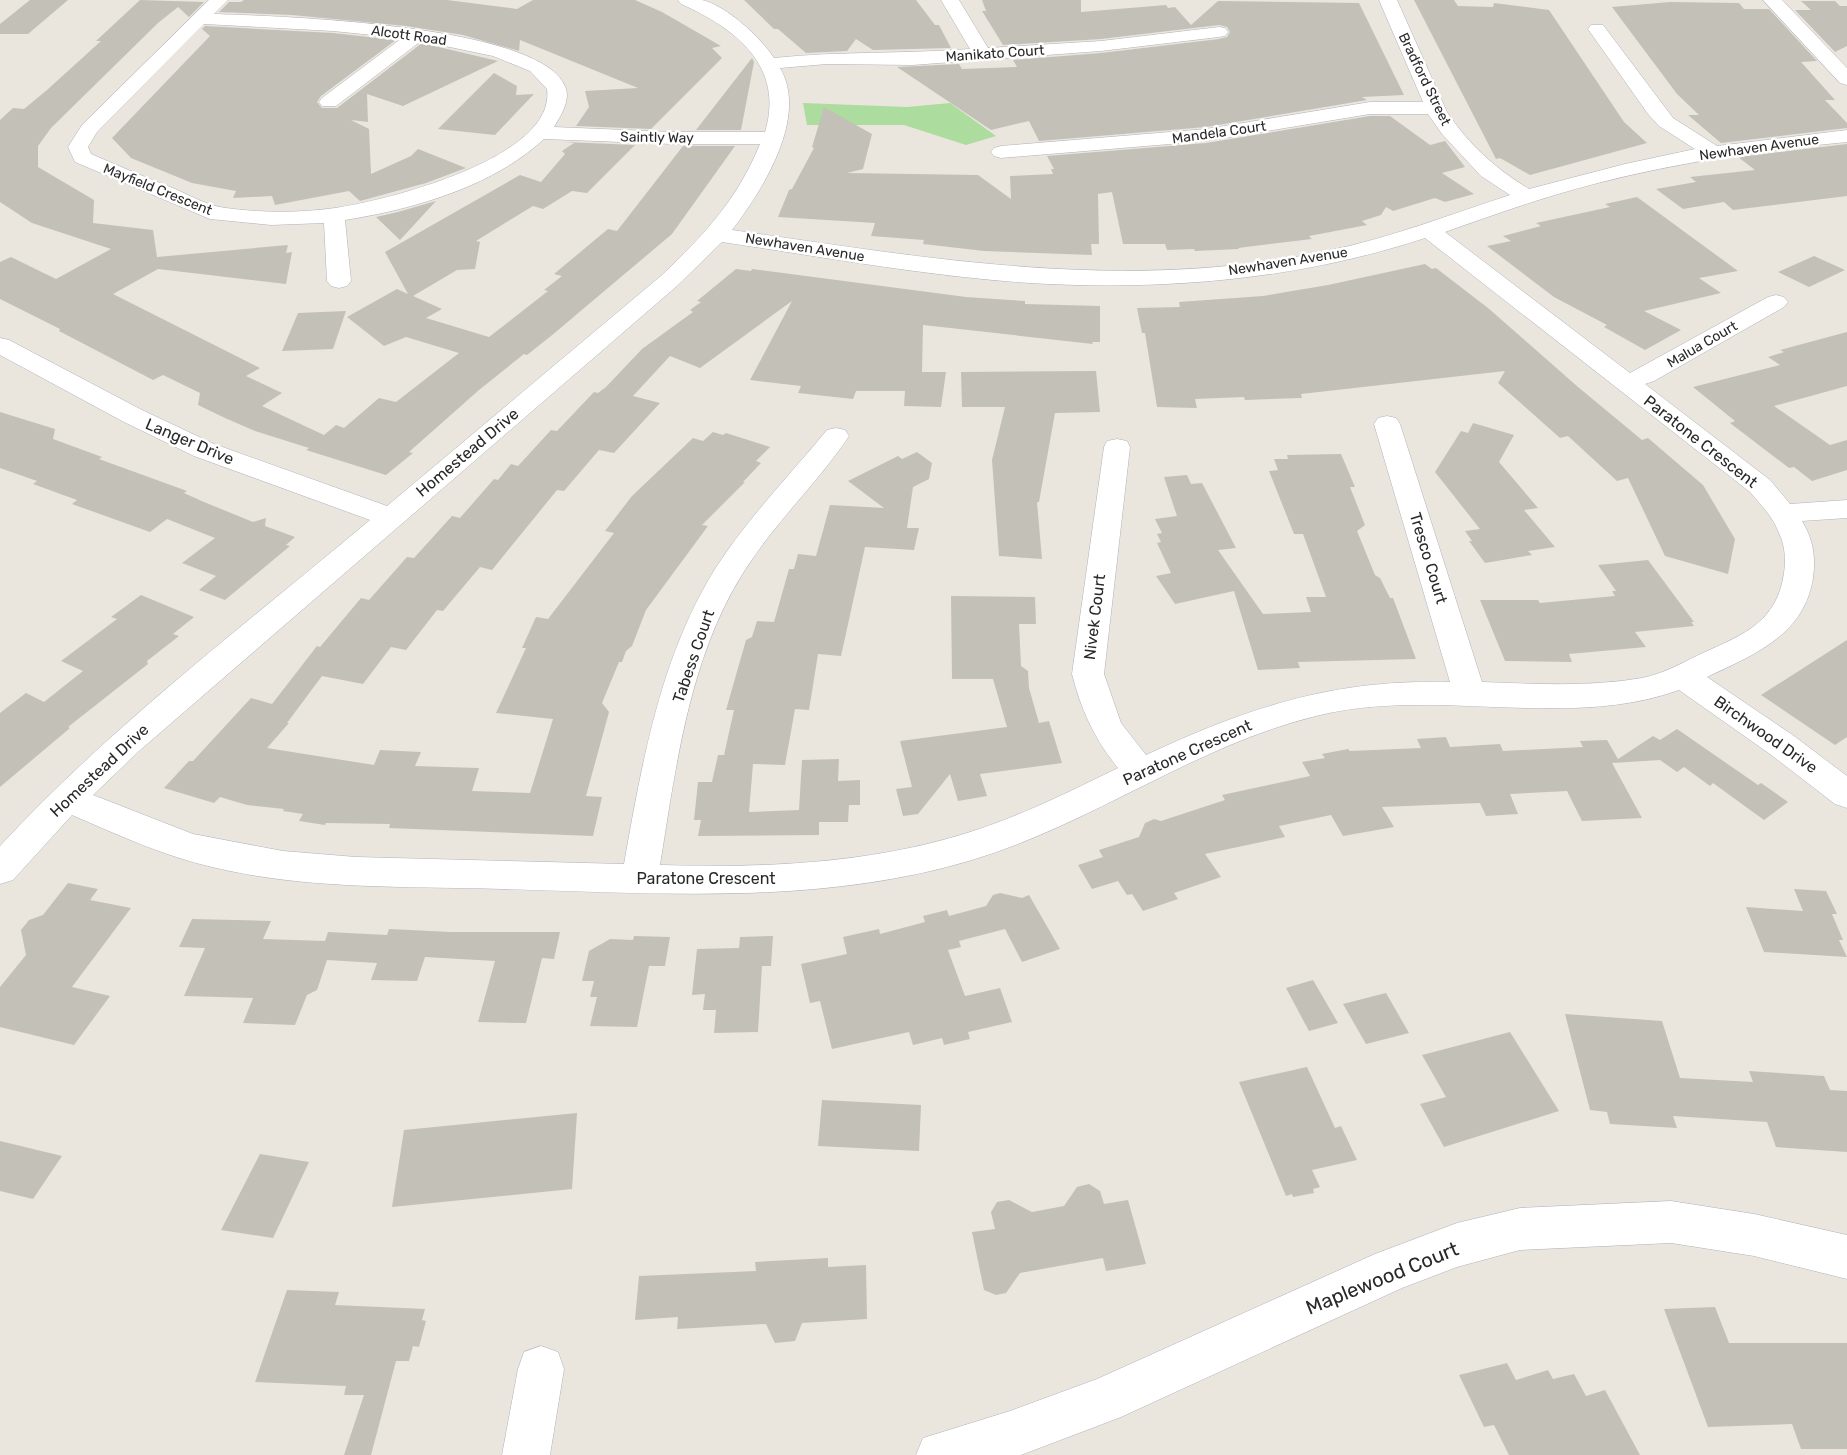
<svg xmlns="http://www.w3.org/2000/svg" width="1847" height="1455" font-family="Rubik,sans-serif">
<rect width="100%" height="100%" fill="#eae6dd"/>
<polygon fill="#acdc9e" points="803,103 907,107 950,103 996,136 966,145 904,125 807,125"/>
<g fill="#c3c0b8">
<polygon points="30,0 68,0 28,34 0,34 0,24"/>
<polygon points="140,0 204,2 189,17 178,7 158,23 51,128 38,146 38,167 94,200 93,223 153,230 157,257 288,245 286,253 292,252 286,284 158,269 113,294 260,368 246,376 282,393 262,406 324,435 336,425 344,428 379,398 396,402 459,353 406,337 384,346 347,317 397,289 408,294 385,252 520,175 541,182 565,154 562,151 574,143 565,142 635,145 587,193 572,191 543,209 533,206 476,241 480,242 475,269 457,270 413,296 442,309 426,318 489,337 548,291 544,290 562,276 554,274 608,229 617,231 683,146 735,146 672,234 551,336 527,355 524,354 479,390 409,452 413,453 386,475 306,450 309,448 255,431 225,418 198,405 200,393 163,375 153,380 59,331 60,329 0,299 0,262 11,257 56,279 111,249 32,223 0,202 0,120 13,108 24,109 47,90 101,41 96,41"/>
<polygon points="244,0 447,0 517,9 533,0 635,0 662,12 721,46 712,48 722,58 651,129 576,126 589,107 585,91 638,88 520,40 519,51 463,35 406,26 292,15 219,12 229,2 241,2"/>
<polygon points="744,0 916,0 935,25 939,25 951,48 873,50 856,39 847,51 806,53 778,29 774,29"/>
<polygon points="982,0 1081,0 1081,12 1166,5 1168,8 1175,7 1191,25 1218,1 1359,3 1404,95 1362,97 1367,100 1206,127 1039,141 1029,121 991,130 897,67 959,64 962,69 1017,67 1013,60 1101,53 1219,39 1227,37 1230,32 1227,27 1219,25 1101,39 1003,45 982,11 986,11"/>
<polygon points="1414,0 1454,0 1458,6 1493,7 1494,3 1549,10 1624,122 1647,143 1530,175 1500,158 1496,159"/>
<polygon points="1801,1 1835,1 1840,6 1847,6 1847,46 1835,52 1795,10 1811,10"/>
<polygon points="1670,2 1739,3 1744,9 1769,9 1817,61 1801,62 1835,100 1825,100 1847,123 1847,128 1721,143 1688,115 1699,115 1677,94 1612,7"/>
<polygon points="205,26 333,33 396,40 321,96 317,102 322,108 337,108 422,43 498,61 403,106 367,94 368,122 351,120 369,129 371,174 411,156 418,149 466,168 426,183 360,201 349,191 275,205 272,196 233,198 236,191 192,183 131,158 112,138 210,36 202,29"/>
<polygon points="752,58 754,62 741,130 696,130"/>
<polygon points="494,73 517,86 516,95 534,94 495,135 438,129"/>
<polygon points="824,107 872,134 863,169 847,173 978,175 1011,199 1010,176 1053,174 1051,169 1054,169 1047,156 1206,143 1370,116 1390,116 1430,145 1445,141 1465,167 1442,173 1474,194 1445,202 1435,198 1393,211 1386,207 1381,215 1362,221 1367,225 1309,236 1312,239 1238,248 1239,249 1195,251 1194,249 1167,250 1165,244 1123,244 1112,192 1098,194 1099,244 1091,244 1092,255 984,251 923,244 924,240 871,236 875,223 778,217 789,190 792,189 814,148 812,147"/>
<polygon points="1847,144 1847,196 1733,210 1724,202 1683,209 1656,189 1696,182 1690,177 1755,170 1738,157"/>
<polygon points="1637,197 1738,271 1699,278 1721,293 1644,311 1681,330 1645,350 1604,327 1607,325 1554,297 1487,246 1511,241 1503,236 1541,226 1536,223 1610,207 1605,204"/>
<polygon points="436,201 400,240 376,217 398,212"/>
<polygon points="1814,256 1845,270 1809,287 1778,272"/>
<polygon points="1425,264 1432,269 1436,268 1488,308 1578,387 1642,440 1648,438 1703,485 1735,539 1728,574 1665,556 1628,478 1617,481 1568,436 1560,438 1498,383 1505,371 1301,394 1302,398 1245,400 1244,397 1195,399 1197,408 1157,407 1145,333 1142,333 1137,308 1180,307 1179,302 1263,296 1328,285"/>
<polygon points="736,269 751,271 752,269 966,297 1025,301 1025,304 1100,306 1100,342 1092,342 1093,344 923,325 922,372 946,372 941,407 904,406 905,391 856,391 853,399 798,393 801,386 750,380 792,301 700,368 670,356 633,396 660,403 614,453 599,450 564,491 557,490 492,570 480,567 443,611 437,610 406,650 391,647 363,684 322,676 287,723 289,723 267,748 374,765 380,750 421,752 415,766 479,768 472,791 530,793 553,719 496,713 526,648 522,648 536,617 548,619 614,533 605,531 632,496 693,438 703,441 713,432 723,435 726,433 770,447 756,461 761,463 743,482 745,482 702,525 708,526 646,610 632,646 626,651 622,662 619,662 602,703 609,712 586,796 602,797 593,836 389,828 390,824 326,823 325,825 299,821 303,814 283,811 284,809 247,805 220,797 214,803 164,788 189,761 193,761 251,698 272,704 317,646 320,647 361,598 369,600 407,557 414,558 452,516 460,518 494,479 498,480 511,464 518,466 551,430 557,431 594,392 598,393 606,387 642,349 693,312 690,310 701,302 697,301"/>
<polygon points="346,311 333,349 282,351 298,313"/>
<polygon points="1847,332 1847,386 1774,406 1830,445 1847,440 1847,470 1812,481 1794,467 1789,468 1730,423 1735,421 1693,387 1780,365 1768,357 1784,352 1780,350"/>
<polygon points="1096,371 1100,412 1055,413 1039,502 1037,502 1042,559 999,556 992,460 1005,407 962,407 961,372"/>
<polygon points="0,412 55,429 53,439 102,457 99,459 187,491 184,493 204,502 253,522 266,518 265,526 295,537 286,545 290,546 225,600 199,590 216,576 182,563 215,538 167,519 150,532 72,504 77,500 33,484 37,481 0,468"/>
<polygon points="1473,423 1514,435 1499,462 1538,508 1524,510 1555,547 1528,551 1532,555 1485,563 1469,541 1472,541 1465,531 1480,529 1435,472 1461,431 1468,433"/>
<polygon points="917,452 932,463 929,479 913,487 907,528 919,528 914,550 865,547 841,656 818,654 809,710 795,709 785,765 753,764 749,812 799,810 802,760 839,759 838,781 860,780 860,805 849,805 848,822 819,822 819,835 698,836 701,820 694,820 698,782 712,782 718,755 724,755 734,710 726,710 746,640 752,637 757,621 774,622 789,569 794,569 798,554 816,556 830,505 884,508 848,481 898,456 902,459"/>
<polygon points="1341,454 1355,487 1350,487 1365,525 1357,531 1375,575 1380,578 1390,598 1393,598 1416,659 1298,662 1300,668 1258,670 1234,591 1175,604 1156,576 1171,573 1157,543 1161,542 1157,534 1162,533 1155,519 1177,516 1164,477 1187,475 1191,484 1202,483 1236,548 1218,550 1263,614 1311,612 1306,597 1326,597 1303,534 1294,534 1269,471 1278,470 1274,459 1288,459 1287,455"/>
<polygon points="1648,560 1694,622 1691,622 1694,626 1635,632 1646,647 1569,654 1572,662 1505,661 1480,600 1538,600 1540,603 1615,596 1612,591 1616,591 1598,565"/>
<polygon points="141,595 194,617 173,634 179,636 147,661 148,664 68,727 70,728 0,787 0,713 26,693 44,702 83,671 61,661 117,619 111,617"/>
<polygon points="951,596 1035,597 1036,624 1019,624 1021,666 1028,671 1029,688 1039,723 1049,721 1062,763 980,774 987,796 958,801 950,774 918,814 903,816 896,789 912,787 900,741 1007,727 993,679 952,679"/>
<polygon points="1847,640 1847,737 1835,745 1761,695"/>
<polygon points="1677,729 1758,785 1761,783 1788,802 1764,820 1713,783 1710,786 1684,767 1677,772 1660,760 1612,763 1642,818 1582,821 1567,791 1510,794 1518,814 1486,816 1480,803 1382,807 1394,827 1343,836 1331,815 1279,826 1285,837 1205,854 1221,877 1174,893 1178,899 1143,911 1132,894 1127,895 1118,881 1092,889 1078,865 1103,857 1099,850 1139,837 1145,823 1154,819 1161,821 1225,800 1222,795 1310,776 1302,762 1325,758 1322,754 1348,749 1350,751 1421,748 1417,739 1446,737 1450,747 1500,744 1503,751 1583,747 1580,741 1607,740 1618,759 1653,736 1660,740"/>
<polygon points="68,883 98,889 90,900 131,908 72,987 110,996 74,1045 0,1027 0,987 26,955 21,930 29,920 43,915"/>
<polygon points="1794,889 1826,891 1837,914 1832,914 1843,940 1839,940 1847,957 1764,952 1746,907 1803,911"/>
<polygon points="1000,893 1022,898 1029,895 1060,949 1022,962 1005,929 959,941 961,947 948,950 965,996 1000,988 1012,1022 968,1032 970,1039 944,1045 942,1038 913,1045 909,1032 832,1049 820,1001 810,1003 801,964 847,954 843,937 879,929 880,934 925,922 923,916 947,910 949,916 986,906 993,895"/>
<polygon points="192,919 271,921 263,939 325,941 328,932 387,935 389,929 451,932 560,932 554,959 542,958 526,1023 478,1022 495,961 425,957 417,981 371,980 377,963 327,960 317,990 307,995 295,1025 243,1023 253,998 184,996 205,948 179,947"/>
<polygon points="634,936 670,937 665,966 649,966 637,1027 590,1026 597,997 590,997 594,981 582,981 589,951 610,939 633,940"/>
<polygon points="773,936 771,966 762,966 758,1032 714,1033 716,1010 703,1010 705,994 692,995 697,949 739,948 740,937"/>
<polygon points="1313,980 1338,1023 1309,1031 1286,988"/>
<polygon points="1386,993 1409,1033 1366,1044 1343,1004"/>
<polygon points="1565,1014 1662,1021 1680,1078 1753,1082 1749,1071 1824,1076 1830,1090 1847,1091 1847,1152 1776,1147 1767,1122 1673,1116 1677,1128 1610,1124 1607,1112 1590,1110"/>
<polygon points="1510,1032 1559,1111 1444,1147 1420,1104 1446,1097 1422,1055"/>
<polygon points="1307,1067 1335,1128 1341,1126 1357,1160 1312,1170 1320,1187 1313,1189 1314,1193 1293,1197 1292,1194 1286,1196 1239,1082"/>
<polygon points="822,1100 921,1105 919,1151 818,1146"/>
<polygon points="577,1113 572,1189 392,1207 404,1130"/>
<polygon points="0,1141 62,1156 33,1199 0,1191"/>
<polygon points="260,1154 309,1162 273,1238 221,1230"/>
<polygon points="1089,1184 1100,1191 1104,1204 1128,1200 1146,1264 1106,1271 1103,1258 1020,1273 1006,1293 996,1295 984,1290 972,1232 995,1229 991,1212 997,1202 1009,1200 1032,1212 1064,1206 1077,1187"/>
<polygon points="828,1258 828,1267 866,1265 867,1319 802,1323 795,1341 775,1343 766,1324 677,1329 678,1317 635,1320 639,1276 756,1271 755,1262"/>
<polygon points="287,1290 339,1292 335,1305 425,1309 422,1320 426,1321 419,1347 413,1346 409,1361 396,1361 371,1455 344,1455 364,1395 344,1395 346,1386 255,1382"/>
<polygon points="1715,1307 1729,1343 1847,1343 1847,1449 1801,1449 1792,1424 1708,1427 1664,1309"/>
<polygon points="1507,1363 1516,1380 1548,1370 1553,1379 1574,1374 1586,1396 1605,1390 1640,1455 1509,1455 1494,1425 1484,1427 1459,1375"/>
</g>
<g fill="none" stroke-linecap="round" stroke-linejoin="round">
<defs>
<g id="minor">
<path d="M 209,0 L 228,0 L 214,14 C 275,16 547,24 566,89 C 570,102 560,117 554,127 L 673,132 L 765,132 C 785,66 735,28 681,4 L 678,0 C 686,0 695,0 702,0 C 727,6 760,37 774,58 C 840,51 905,54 970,49 L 941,0 L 959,0 L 988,48 L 1101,41 L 1219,27 L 1225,28 L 1228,32 L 1225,36 L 1219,37 L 1101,51 L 912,65 L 827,64 L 780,68 C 809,117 762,191 732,230 C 933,259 1125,293 1327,251 C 1390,238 1449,215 1510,195 L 1481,176 L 1442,134 L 1428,114 L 1370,114 L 1206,141 L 1001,158 L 994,156 L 991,152 L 994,148 L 1001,146 L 1206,129 L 1370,102 L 1423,102 L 1379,0 L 1397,0 L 1447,112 C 1470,146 1495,168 1529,189 L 1625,164 L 1695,149 L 1659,126 L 1648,114 L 1588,29 L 1591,25 L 1603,25 L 1673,118 L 1717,146 L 1847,130 L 1847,142 C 1763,150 1680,162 1598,183 C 1546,196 1496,214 1445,232 L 1630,373 L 1768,297 L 1776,295 L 1784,297 L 1788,302 L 1784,307 L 1654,381 L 1645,384 L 1770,480 L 1790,504 L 1847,500 L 1847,518 L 1802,521 C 1813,539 1816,557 1813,578 C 1804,636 1753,655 1707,677 L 1794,736 L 1847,776 L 1847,808 L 1835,804 L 1770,754 L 1679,690 C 1565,731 1434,686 1316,716 C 1194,746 1092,824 972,860 C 818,906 660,893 502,889 C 405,886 307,890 212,867 C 164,856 118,835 72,815 L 13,880 L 0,884 L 0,846 C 111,726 245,625 370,520 L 194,456 L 124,422 L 0,355 L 0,338 L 9,340 L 142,410 L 214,444 L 387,506 L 662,275 C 705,234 737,200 760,144 L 673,144 L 544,139 C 492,187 414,209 345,220 L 351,281 L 347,286 L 339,288 L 331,286 L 327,281 L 324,223 L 271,225 L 210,219 L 75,162 L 68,147 L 82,125 ZM 204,24 L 333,31 L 402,38 L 322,98 L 319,102 L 322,106 L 336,106 L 421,41 L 493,56 L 530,71 L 547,89 C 557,158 385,201 335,208 C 299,213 262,213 226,208 C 208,206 191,196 175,189 C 147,178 119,166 91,154 L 88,147 L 97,132 ZM 1425,238 L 1750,492 C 1761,505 1773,517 1779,533 C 1785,545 1786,560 1784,573 C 1777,621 1745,634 1705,652 C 1685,661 1664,674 1642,678 C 1590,687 1535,684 1482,682 L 1400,424 L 1396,418 L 1387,416 L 1378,418 L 1374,424 L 1450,682 C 1334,679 1249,707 1146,755 L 1121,723 L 1104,674 L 1130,447 L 1127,441 L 1117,439 L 1107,441 L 1104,447 L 1072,674 C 1081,710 1095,740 1118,768 C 1069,792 1019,817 967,833 C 868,864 763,868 660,865 C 676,766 689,659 743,573 C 774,523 817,484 849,436 L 845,430 L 836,428 L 827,430 C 789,476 747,519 715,569 C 660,658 642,763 624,864 L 356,857 L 283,851 L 193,834 L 93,795 L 139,751 L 678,285 L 722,242 C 824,257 926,276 1029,283 C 1162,291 1298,280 1425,238 Z"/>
<polygon points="1763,0 1782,0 1847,68 1847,85 1840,83"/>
<polygon points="1671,1201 1754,1214 1847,1235 1847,1279 1754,1256 1671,1243 1520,1250 1457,1267 1402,1288 1121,1417 1021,1455 916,1455 923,1438 1010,1411 1097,1379 1375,1254 1457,1223 1520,1208"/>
<polygon points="541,1346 558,1352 564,1369 550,1455 502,1455 518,1369 524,1352"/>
</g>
</defs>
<use href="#minor" stroke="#b0b1bc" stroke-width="1"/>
<use href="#minor" fill="#fff" fill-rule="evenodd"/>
</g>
<g text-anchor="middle" stroke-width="5" stroke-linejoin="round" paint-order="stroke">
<g font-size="14" fill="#292929" stroke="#fff">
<text transform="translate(409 35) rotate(8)" y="5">Alcott Road</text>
<text transform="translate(995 53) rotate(-4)" y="5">Manikato Court</text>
<text transform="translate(1425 79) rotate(64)" y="5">Bradford Street</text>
<text transform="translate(1219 132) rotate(-8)" y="5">Mandela Court</text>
<text transform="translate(657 137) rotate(1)" y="5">Saintly Way</text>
<text transform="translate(1759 147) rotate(-8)" y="5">Newhaven Avenue</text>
<text transform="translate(158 189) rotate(22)" y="5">Mayfield Crescent</text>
<text transform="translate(805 247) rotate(9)" y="5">Newhaven Avenue</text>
<text transform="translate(1288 261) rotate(-9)" y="5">Newhaven Avenue</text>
<text transform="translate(1702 344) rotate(-30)" y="5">Malua Court</text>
</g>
<g font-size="16" fill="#292929" stroke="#fff">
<text transform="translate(190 441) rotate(23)" y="6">Langer Drive</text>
<text transform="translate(1701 441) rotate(38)" y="6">Paratone Crescent</text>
<text transform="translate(467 452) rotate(-40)" y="6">Homestead Drive</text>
<text transform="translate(1429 558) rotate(73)" y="6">Tresco Court</text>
<text transform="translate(1094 617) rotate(-83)" y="6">Nivek Court</text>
<text transform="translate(693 656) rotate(-71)" y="6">Tabess Court</text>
<text transform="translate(1766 734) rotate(35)" y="6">Birchwood Drive</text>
<text transform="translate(1187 752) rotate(-24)" y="6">Paratone Crescent</text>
<text transform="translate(99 770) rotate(-43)" y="6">Homestead Drive</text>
<text x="706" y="884">Paratone Crescent</text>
</g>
<g font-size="20" fill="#292929" stroke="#fff">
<text transform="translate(1382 1278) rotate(-22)" y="7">Maplewood Court</text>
</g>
</g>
</svg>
